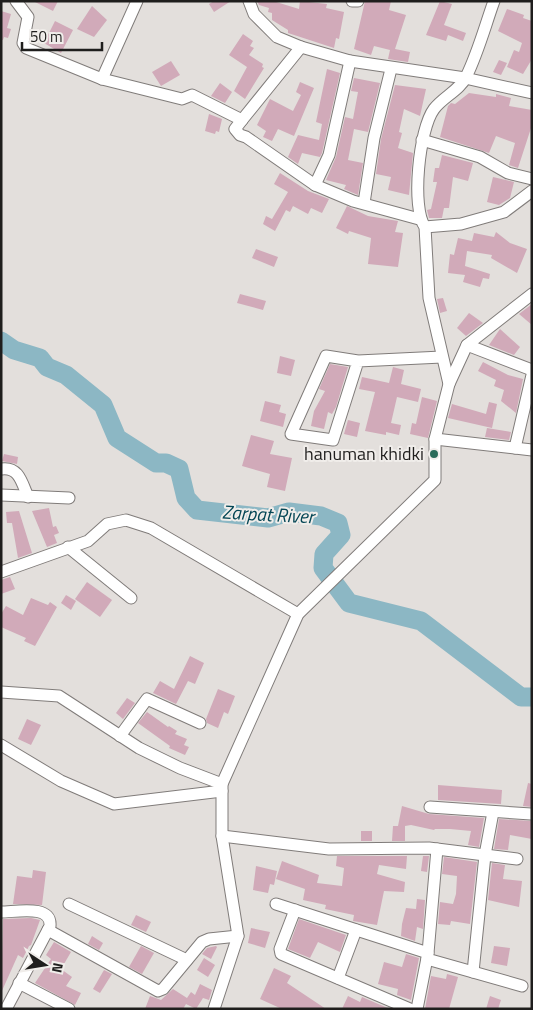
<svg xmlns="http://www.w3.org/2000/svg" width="533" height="1010" font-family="'Titillium Web',sans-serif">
<rect width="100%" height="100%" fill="#e3dfdc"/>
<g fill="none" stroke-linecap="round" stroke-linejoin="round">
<polyline stroke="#8cb7c4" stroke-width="19" points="1,341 14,350 40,358 47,367 66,375 103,405 117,438 156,463 166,463 179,469 186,498 197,510 268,518 289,512 321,516 338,523 341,535 324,554 323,568 349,603 421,621 521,697 532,697"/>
</g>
<g fill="#d1aab9">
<polygon points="33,1 58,1 53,11"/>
<polygon points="214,1 231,1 214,12 209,4"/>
<polygon points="257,1 273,1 299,9 300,1 327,4 326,8 344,12 339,39 336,38 334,48 288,33 288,30 272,20 272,13 268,12 269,8 259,5"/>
<polygon points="365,1 391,1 389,10 406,15 395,49 410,52 408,62 388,59 390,50 374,46 371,55 354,49"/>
<polygon points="440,1 452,4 444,25 466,33 463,41 448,35 446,41 426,35"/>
<polygon points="92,6 107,20 94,37 77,29"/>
<polygon points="507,9 524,15 523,18 532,21 532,59 523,74 507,67 514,50 519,52 522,43 498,31"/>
<polygon points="1,11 11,14 7,28 11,29 8,38 4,37 3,40 1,40"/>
<polygon points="55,21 73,30 61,53 44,43"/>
<polygon points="243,34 253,41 250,46 254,48 249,55 263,64 262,67 264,68 245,99 234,91 247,67 229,55"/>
<polygon points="499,60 507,63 501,75 493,72"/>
<polygon points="171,61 180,75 161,86 152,72"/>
<polygon points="327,69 340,73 322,153 320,157 302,153 298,164 288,157 298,135 319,140 322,124 316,122"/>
<polygon points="354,78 380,83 368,132 354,129 348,160 363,163 358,195 344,189 346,185 326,180 336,157 345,117 353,119 358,92 351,91"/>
<polygon points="300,82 314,88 294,136 278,129 272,141 263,137 266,131 257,125 270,99 293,111 301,95 296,92"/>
<polygon points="220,83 232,92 225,103 211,96"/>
<polygon points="395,85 426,89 420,116 404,109 399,132 402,133 398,148 413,153 409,195 388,190 391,177 376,174 381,139"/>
<polygon points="469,93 496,97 496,94 511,98 509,106 532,110 532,125 518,168 509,165 515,143 496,136 489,153 440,137 448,106 451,103 455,104"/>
<polygon points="209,114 222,119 219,132 216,131 215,134 205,131"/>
<polygon points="442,155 473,163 468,181 453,177 449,208 444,208 442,218 429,218 427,210 431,209 437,182 433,182 435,168 439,168"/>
<polygon points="280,173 308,191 329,199 322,213 311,208 308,214 293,206 290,212 286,210 275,231 263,224 266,216 272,219 288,192 274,184"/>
<polygon points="493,177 514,182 510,198 499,205 487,202"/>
<polygon points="347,206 368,216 398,221 395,232 403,233 398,267 368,264 371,238 349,231 348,234 336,228"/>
<polygon points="496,232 510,243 527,249 517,273 491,258 492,255 467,251 465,266 490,274 489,279 483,278 480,287 463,282 465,275 448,273 450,254 454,255 458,238 472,241 474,233 494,237"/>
<polygon points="256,249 278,257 274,267 252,258"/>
<polygon points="240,294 266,301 263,310 237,303"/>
<polygon points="443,298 447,311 440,313 437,299"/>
<polygon points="532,304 532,325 519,314"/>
<polygon points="469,313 483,323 466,336 457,328"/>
<polygon points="500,329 520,347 514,355 489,345"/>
<polygon points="280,356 295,360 291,376 277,373"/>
<polygon points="483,362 508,375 523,379 516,413 501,401 504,390 494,386 496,380 478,371"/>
<polygon points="330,364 348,367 336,407 332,414 328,412 324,429 311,426 314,411 325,391 319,389"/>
<polygon points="393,367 404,370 401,384 421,389 418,402 397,397 391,423 401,425 399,435 386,432 386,435 365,431 375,392 359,389 362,377 389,383"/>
<polygon points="422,397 437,401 428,438 410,434 412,423 416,424"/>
<polygon points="265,401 281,405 279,412 286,414 283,427 260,421"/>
<polygon points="489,402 497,404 492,428 448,418 452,404 486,414"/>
<polygon points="348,420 360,423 357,437 344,434"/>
<polygon points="487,428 511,432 509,440 485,437"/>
<polygon points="251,435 274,441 270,454 292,458 285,491 267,487 270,474 242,466"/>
<polygon points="4,454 18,457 17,464 2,461"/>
<polygon points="49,508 53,527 56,526 59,533 54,535 57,543 47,547 32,511"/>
<polygon points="19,511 32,553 18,558 12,523 7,523 6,512"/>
<polygon points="10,577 15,589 1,594 1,580"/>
<polygon points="87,582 112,600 100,617 75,599"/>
<polygon points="66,595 76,601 71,610 61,603"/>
<polygon points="31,598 48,605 50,602 57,607 35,646 24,641 26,638 1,627 1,614 6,606 23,615"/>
<polygon points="190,656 204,663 195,684 188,681 176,704 153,693 160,681 174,689"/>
<polygon points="218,689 235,696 228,714 224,712 218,728 207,723 206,719"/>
<polygon points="127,698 135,703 123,719 116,713"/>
<polygon points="147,712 168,727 169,726 177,731 175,734 187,739 184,745 189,747 185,755 169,748 170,746 138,723"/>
<polygon points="27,719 41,725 31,745 18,739"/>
<polygon points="528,783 532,784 532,807 523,806"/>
<polygon points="438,785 502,790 501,804 438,800"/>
<polygon points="402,806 429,814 484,818 479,847 468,845 471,831 450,829 435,829 434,830 411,825 405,826 405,841 392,841 393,826 398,826"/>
<polygon points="499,819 532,821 532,839 510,835 508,850 494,849"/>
<rect x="361" y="831" width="11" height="10"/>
<polygon points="337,856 407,856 406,869 379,865 377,874 405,882 404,892 384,891 377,925 353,921 354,915 325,909 326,905 303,900 305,889 276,879 282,861 319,875 317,883 342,886 344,868 336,866"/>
<polygon points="423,856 429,856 427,872 421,871"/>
<polygon points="444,857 477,862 470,924 451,921 450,925 438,924 440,902 453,904 456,894 457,876 442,874"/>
<polygon points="492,863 505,865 503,879 522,881 519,907 488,900"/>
<polygon points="256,866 277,871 274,885 270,884 268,893 253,890"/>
<polygon points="33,870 46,872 42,905 13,904 17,876 32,878"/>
<polygon points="417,899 425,900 423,929 417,927 415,941 401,936 402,924 406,908 416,909"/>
<polygon points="136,915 151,922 146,932 131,925"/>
<polygon points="31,918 40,920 31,945 29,946 23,958 18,955 1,993 3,919"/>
<polygon points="299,919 346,935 340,952 318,942 310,958 288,949"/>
<polygon points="251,928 270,932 265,948 248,943"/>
<polygon points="92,936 103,943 99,950 88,944"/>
<polygon points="54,942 71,952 61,969 72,977 66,986 81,993 75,1005 35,983 51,959 46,955"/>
<polygon points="141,946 154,953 142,974 129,967"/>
<polygon points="216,946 217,947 211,959 202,954 207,948"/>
<polygon points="494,946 510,948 507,966 491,963"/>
<polygon points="406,954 419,958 411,1000 397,995 398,989 378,984 384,962 402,967"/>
<polygon points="204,958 215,965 208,977 197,970"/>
<polygon points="274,968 291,976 287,983 326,1009 282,1009 260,999"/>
<polygon points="104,970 112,974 100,993 93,989"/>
<polygon points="447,974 458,977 449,1009 425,1009 431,976 446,979"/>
<polygon points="200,984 212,990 209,1000 203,998 196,1009 186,1004 183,1009 145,1009 150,996 161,1000 173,989 187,998 191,992 195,995"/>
<polygon points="348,996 360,1002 362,997 390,1009 342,1009"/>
<polygon points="490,996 501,1000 498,1009 486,1009"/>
</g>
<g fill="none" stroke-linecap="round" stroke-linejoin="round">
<defs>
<g id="minor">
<polyline points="16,1 28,17 23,43 26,48 102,79 182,99 192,95 242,120 235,129 240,135 246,137 315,185 353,201 419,219"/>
<polyline points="249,1 254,14 277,37 301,47 350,61 465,78 532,93"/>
<polyline points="352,1 358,1"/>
<polyline points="102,79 137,1"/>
<polyline points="242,120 301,47"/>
<polyline points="422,140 480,157 508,173 532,179"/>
<polyline points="315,185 329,155 350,61"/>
<polyline points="364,203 374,138 391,69"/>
<polyline points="425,227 461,224 504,212 532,191"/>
<polyline points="467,345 532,370"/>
<polyline points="358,361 333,440 291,434 326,356 358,361 442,357"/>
<polyline points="449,384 467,345 532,294"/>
<polyline points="435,439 532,450"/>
<polyline points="515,448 532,375"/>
<path d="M 1,469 C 19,466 22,483 28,497"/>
<polyline points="1,495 69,498"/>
<polyline points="68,547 131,598"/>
<polyline points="1,572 88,541 107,524 126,520 151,528 298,614"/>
<polyline points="1,692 59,696 139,748 180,768 222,784"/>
<polyline points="120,736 147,699 200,723"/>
<polyline points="1,745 61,781 114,804 222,791"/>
<polyline points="430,807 531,814"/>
<polyline points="222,836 329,849 429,848 517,859"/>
<polyline points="69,904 187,960"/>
<polyline points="276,904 428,953"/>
<polyline points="295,910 280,949 281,954 410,1009"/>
<path d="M 1,912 C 16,912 52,904 50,926 L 6,1009"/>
<polyline points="48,930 158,991 163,989 202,942 209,939 238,936"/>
<polyline points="427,959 522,986"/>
<polyline points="473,972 485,855 493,812"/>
<polyline points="338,978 356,930"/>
<polyline points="19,983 69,1009"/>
<path d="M 214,1009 L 238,936 L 222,836 L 222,784 L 298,614 L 435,480 L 435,439 L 449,384 L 429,298 L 425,227 C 411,208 419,129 434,109 C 443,97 460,90 466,77 C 478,53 485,26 494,1"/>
<polyline points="417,1009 428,953 437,849"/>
</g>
</defs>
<use href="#minor" stroke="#807c7a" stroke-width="13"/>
<use href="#minor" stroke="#fff" stroke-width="11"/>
</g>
<circle fill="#2a6b59" stroke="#f0edea" stroke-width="2" cx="434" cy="454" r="5"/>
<g text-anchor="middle" stroke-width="4" stroke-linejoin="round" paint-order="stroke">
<g font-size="18" fill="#1f1e1d" stroke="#f0edea" text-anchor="end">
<text x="424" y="460">hanuman khidki</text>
</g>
<g font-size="19" font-style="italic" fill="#044655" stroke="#f0edea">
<text transform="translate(268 514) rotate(3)" y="7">Zarpat River</text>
</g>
</g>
<rect width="533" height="1010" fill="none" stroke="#1f1e1d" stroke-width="5"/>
<g transform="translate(45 965) rotate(102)" stroke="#f0edea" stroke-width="4" paint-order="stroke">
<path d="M0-4L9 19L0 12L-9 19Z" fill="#1f1e1d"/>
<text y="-8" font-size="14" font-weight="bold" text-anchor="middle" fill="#1f1e1d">N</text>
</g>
<path d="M22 42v8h80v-8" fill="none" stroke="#1f1e1d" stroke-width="2.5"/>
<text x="30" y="42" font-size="15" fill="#1f1e1d" stroke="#f0edea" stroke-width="4" paint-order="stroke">50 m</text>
</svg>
